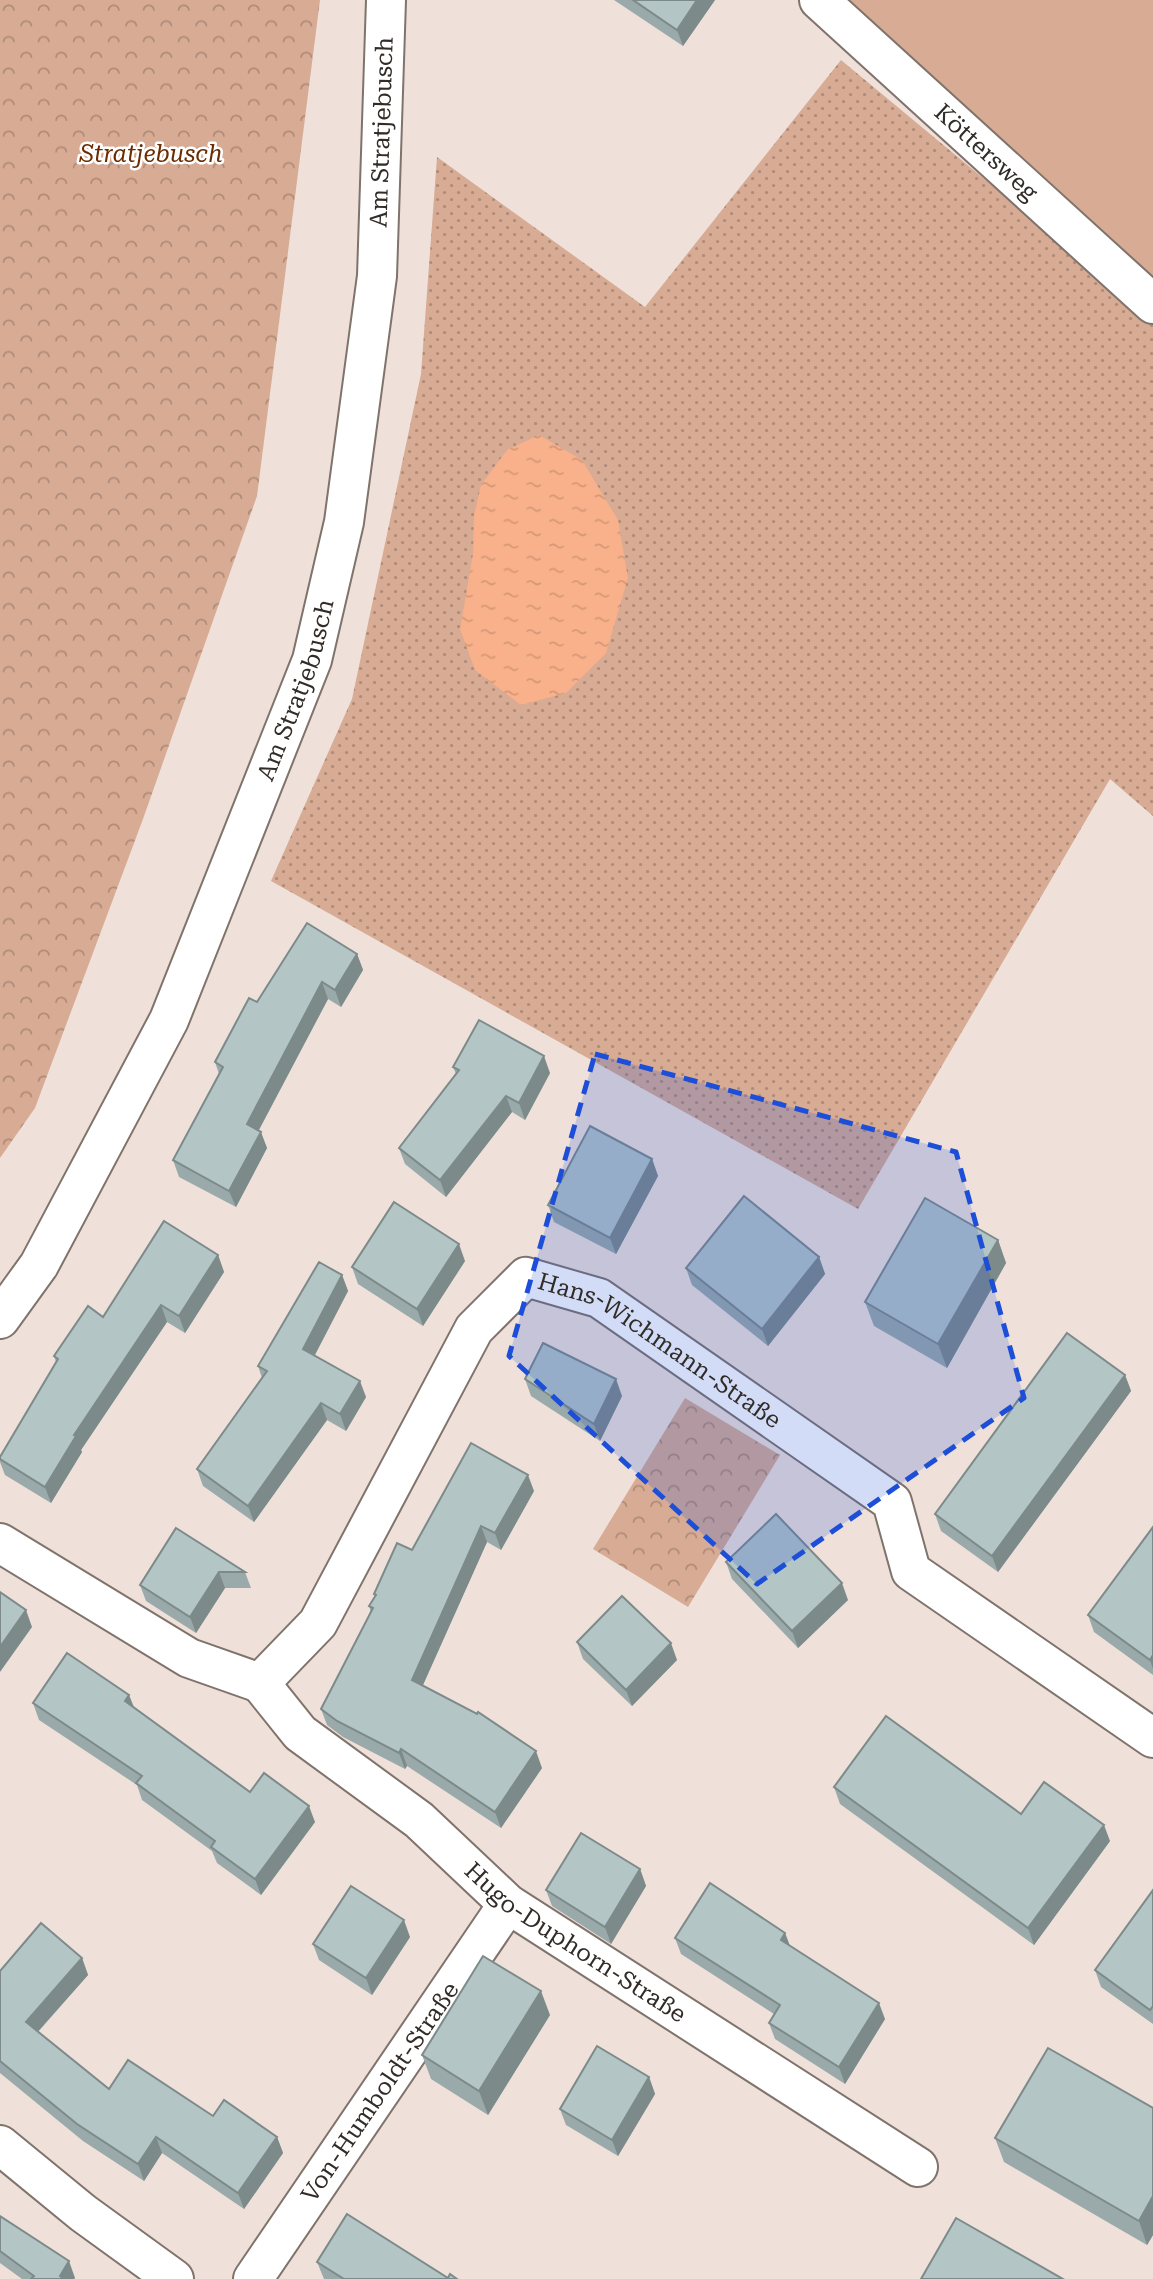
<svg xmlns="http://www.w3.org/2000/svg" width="1153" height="2279" font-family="'Roboto Serif',serif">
<defs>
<pattern id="grass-dots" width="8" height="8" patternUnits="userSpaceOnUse" patternTransform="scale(1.75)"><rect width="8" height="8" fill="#d7ab94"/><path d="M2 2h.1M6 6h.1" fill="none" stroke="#af8b79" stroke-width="1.8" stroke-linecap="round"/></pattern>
<pattern id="park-crowns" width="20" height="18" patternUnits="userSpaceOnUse" patternTransform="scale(1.75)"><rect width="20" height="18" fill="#d7ab94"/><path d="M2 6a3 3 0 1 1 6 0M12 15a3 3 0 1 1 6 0" fill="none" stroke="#af8b79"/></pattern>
<pattern id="water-ripples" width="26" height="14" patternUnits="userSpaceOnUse" patternTransform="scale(1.75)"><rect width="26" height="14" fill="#f8b18a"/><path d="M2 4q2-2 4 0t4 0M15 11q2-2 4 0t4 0" fill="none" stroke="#d59877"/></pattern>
</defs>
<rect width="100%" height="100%" fill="#efe1d9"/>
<polygon fill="url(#grass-dots)" points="841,60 1153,319 1153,816 1110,779 858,1209 271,881 352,699 421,374 437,157 645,307"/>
<g fill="url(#park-crowns)">
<polygon points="0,0 320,0 257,496 143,819 35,1108 0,1158"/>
<polygon points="685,1398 780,1455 688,1607 593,1549"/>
</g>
<polygon fill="#d7ab94" points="839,0 1153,0 1153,302"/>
<polygon fill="url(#water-ripples)" points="539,435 582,460 618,520 628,578 606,653 566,693 521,705 475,670 460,629 473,554 474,516 481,485 507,450"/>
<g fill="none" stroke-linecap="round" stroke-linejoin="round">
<defs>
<g id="minor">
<path id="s1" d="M 819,0 L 1153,304"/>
<path id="s2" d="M 0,1319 L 39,1265 L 169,1020 L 312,660 L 344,522 L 377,276 L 386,0"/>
<path id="s3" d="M 0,1543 L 189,1658 L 260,1683 L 318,1623 L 474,1329 L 526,1277 L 599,1298 L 892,1502 L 911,1571 L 1153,1738"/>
<path id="s4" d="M 260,1683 L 300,1733 L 419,1820 L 508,1904 L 918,2167"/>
<polyline points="0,2145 83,2213 174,2279"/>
<path id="s5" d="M 253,2279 L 508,1904"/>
</g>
</defs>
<use href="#minor" stroke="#7f736c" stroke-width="42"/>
<use href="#minor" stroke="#fff" stroke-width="38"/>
</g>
<g fill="#9aa9a9">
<polygon points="614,0 715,0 683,46"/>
<polygon points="357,954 363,970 341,1007 328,999 259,1130 267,1148 236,1207 179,1177 173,1160 219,1074 215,1062 257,1002"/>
<polygon points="453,1067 550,1073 525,1120 512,1112 446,1197 405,1164 399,1148 456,1074"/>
<polygon points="652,1159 658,1176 616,1254 554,1222 548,1205"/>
<polygon points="998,1240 1006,1263 947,1368 874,1326 865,1302"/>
<polygon points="218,1255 224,1272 185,1333 167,1322 81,1450 82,1452 51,1503 5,1475 0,1462 0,1457 56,1362 54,1356 103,1317"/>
<polygon points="819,1257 825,1274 768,1346 692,1285 686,1268"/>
<polygon points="465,1261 423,1326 358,1284 352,1267"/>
<polygon points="342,1275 348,1291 315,1355 366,1397 346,1431 327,1420 254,1522 203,1486 197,1469 262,1378 258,1366"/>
<polygon points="1125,1375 1131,1391 998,1572 941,1531 935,1514"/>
<polygon points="525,1379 622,1396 600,1441 531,1396"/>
<polygon points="534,1491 501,1550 487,1542 423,1685 542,1768 501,1828 407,1766 405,1769 343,1737 327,1725 321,1709 371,1612 369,1606 375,1597 374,1594 412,1550"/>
<polygon points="1153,1527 1153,1675 1094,1632 1088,1615"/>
<polygon points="176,1528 245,1572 251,1588 225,1588 196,1633 146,1601 140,1585"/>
<polygon points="726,1562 848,1600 798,1648 732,1579"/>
<polygon points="577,1642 677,1660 632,1706 583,1659"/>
<polygon points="129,1695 134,1707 250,1792 315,1822 261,1895 217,1863 212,1851 142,1800 137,1785 39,1720 33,1703"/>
<polygon points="834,1787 1021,1814 1110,1841 1034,1945 840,1804"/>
<polygon points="640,1869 646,1886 611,1944 552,1906 546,1890"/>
<polygon points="1153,1890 1153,2024 1101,1987 1095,1970"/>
<polygon points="785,1933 790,1946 885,2019 845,2084 775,2039 769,2023 774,2014 681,1954 675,1938"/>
<polygon points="410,1937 372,1995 319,1960 313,1944"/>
<polygon points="82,1958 88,1975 38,2032 109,2089 213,2116 277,2137 283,2153 244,2209 162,2153 144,2181 83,2141 0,2073 0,1971"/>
<polygon points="550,2015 488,2115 431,2079 422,2055"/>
<polygon points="649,2077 655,2094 618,2156 566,2125 560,2109"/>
<polygon points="1153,2108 1153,2235 1147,2245 1004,2162 995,2138"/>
<polygon points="0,2216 75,2278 74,2279 22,2279 0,2263"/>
<polygon points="317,2262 448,2278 457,2279 324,2279"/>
</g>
<g fill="#7d8a8a">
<polygon points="697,0 715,0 683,46 677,30"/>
<polygon points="357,954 363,970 341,1007 335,990"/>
<polygon points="322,982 328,999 253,1141 247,1124"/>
<polygon points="544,1056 550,1073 525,1120 519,1103"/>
<polygon points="506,1096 512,1112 446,1197 440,1180"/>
<polygon points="261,1132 267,1148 236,1207 229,1191"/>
<polygon points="652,1159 658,1176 616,1254 610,1238"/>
<polygon points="998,1240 1006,1263 947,1368 938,1344"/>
<polygon points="459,1244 465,1261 423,1326 417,1309"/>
<polygon points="218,1255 224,1272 185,1333 179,1316"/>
<polygon points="819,1257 825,1274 768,1346 762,1329"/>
<polygon points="342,1275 348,1291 309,1366 303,1349"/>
<polygon points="161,1305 167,1322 81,1450 82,1452 51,1503 45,1487 74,1435"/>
<polygon points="1125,1375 1131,1391 998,1572 992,1556"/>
<polygon points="616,1379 622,1396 600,1441 594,1424"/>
<polygon points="360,1381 366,1397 346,1431 340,1414"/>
<polygon points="321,1403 327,1420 254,1522 248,1506"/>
<polygon points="528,1475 534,1491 501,1550 495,1533"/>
<polygon points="481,1526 487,1542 418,1696 412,1680"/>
<polygon points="219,1572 225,1588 196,1633 190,1617"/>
<polygon points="842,1583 848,1600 798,1648 792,1631"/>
<polygon points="26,1610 32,1627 0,1672 0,1647"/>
<polygon points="671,1643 677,1660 632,1706 626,1690"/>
<polygon points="1153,1655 1153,1669 1150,1660"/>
<polygon points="129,1695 135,1711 125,1701"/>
<polygon points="401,1749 407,1766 405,1769 399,1753"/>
<polygon points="536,1751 542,1768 501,1828 495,1812"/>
<polygon points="309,1806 315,1822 261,1895 255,1879"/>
<polygon points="1104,1825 1110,1841 1034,1945 1028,1928"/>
<polygon points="640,1869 646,1886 611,1944 605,1927"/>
<polygon points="404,1920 410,1937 372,1995 366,1978"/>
<polygon points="785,1933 791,1949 781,1940"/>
<polygon points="82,1958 88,1975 32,2038 26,2022"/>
<polygon points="541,1991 550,2015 488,2115 479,2091"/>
<polygon points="879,2003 885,2019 845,2084 839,2067"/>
<polygon points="649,2077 655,2094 618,2156 612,2140"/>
<polygon points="156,2137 162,2153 144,2181 138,2164"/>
<polygon points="277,2137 283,2153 244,2209 238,2193"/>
<polygon points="1153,2196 1153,2235 1147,2245 1139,2221"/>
<polygon points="69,2261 75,2278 74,2279 61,2279 60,2276"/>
</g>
<g fill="#b3c5c5" stroke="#7d8a8a" stroke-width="2">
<polygon points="633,0 697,0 677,30"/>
<polygon points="307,923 357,954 335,990 322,982 247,1124 261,1132 229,1191 173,1160 223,1067 215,1062 249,998 257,1002"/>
<polygon points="479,1020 544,1056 519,1103 506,1096 440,1180 399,1148 459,1070 453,1067"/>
<polygon points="590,1126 652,1159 610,1238 548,1205"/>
<polygon points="744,1196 819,1257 762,1329 686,1268"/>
<polygon points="925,1198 998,1240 938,1344 865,1302"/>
<polygon points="394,1202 459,1244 417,1309 352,1267"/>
<polygon points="164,1221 218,1255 179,1316 161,1305 74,1435 76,1436 45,1487 0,1459 0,1457 58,1359 54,1356 88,1306 103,1317"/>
<polygon points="319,1262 342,1275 303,1349 360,1381 340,1414 321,1403 248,1506 197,1469 267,1371 258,1366"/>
<polygon points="1067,1333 1125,1375 992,1556 935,1514"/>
<polygon points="543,1343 616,1379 594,1424 525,1379"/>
<polygon points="471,1443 528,1475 495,1533 481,1526 412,1680 477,1714 478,1712 536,1751 495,1812 401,1749 399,1753 337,1721 321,1709 373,1608 369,1606 376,1595 374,1594 397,1543 412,1550"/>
<polygon points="776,1514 842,1583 792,1631 726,1562"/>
<polygon points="1153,1527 1153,1655 1150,1660 1088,1615"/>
<polygon points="176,1528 245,1572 219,1572 190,1617 140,1585"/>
<polygon points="0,1592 26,1610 0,1647"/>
<polygon points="622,1596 671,1643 626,1690 577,1642"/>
<polygon points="67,1653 129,1695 125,1701 250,1792 264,1773 309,1806 255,1879 211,1847 215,1841 136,1783 142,1776 33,1703"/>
<polygon points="886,1716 1021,1814 1044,1782 1104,1825 1028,1928 834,1787"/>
<polygon points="581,1833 640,1869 605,1927 546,1890"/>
<polygon points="710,1883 785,1933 781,1940 879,2003 839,2067 769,2023 780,2005 675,1938"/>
<polygon points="351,1886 404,1920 366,1978 313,1944"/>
<polygon points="1153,1890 1153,2006 1150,2010 1095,1970"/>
<polygon points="41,1923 82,1958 26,2022 109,2089 128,2060 213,2116 224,2100 277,2137 238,2193 156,2137 138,2164 77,2124 0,2061 0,1971"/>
<polygon points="483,1956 541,1991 479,2091 422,2055"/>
<polygon points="597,2046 649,2077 612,2140 560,2109"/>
<polygon points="1048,2048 1153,2108 1153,2196 1139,2221 995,2138"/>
<polygon points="347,2214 448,2278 450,2274 457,2279 344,2279 317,2262"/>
<polygon points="0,2216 69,2261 60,2276 64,2279 31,2279 34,2276 0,2251"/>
<polygon points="956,2218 1063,2279 921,2279"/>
</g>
<path fill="#1d4ed8" fill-opacity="0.2" stroke="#1d4ed8" stroke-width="5" stroke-dasharray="14 9" stroke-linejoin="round" d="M 595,1054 L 956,1152 L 1024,1398 L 757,1584 L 509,1356 Z"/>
<g text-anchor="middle" stroke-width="5" stroke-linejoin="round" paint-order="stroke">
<g font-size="24" fill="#322c29" stroke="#fff">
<text dy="8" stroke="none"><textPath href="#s2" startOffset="1265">Am Stratjebusch</textPath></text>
<text dy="8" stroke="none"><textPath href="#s1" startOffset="226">Köttersweg</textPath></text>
<text dy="8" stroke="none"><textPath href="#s2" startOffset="698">Am Stratjebusch</textPath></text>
<text dy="8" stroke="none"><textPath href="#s3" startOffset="940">Hans-Wichmann-Straße</textPath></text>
<text dy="8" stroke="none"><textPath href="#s4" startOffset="411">Hugo-Duphorn-Straße</textPath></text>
<text dy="8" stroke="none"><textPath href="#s5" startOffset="226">Von-Humboldt-Straße</textPath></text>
</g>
<g font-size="24" font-style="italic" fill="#6a2c00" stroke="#fff">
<text x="151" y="162">Stratjebusch</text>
</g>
</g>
</svg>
